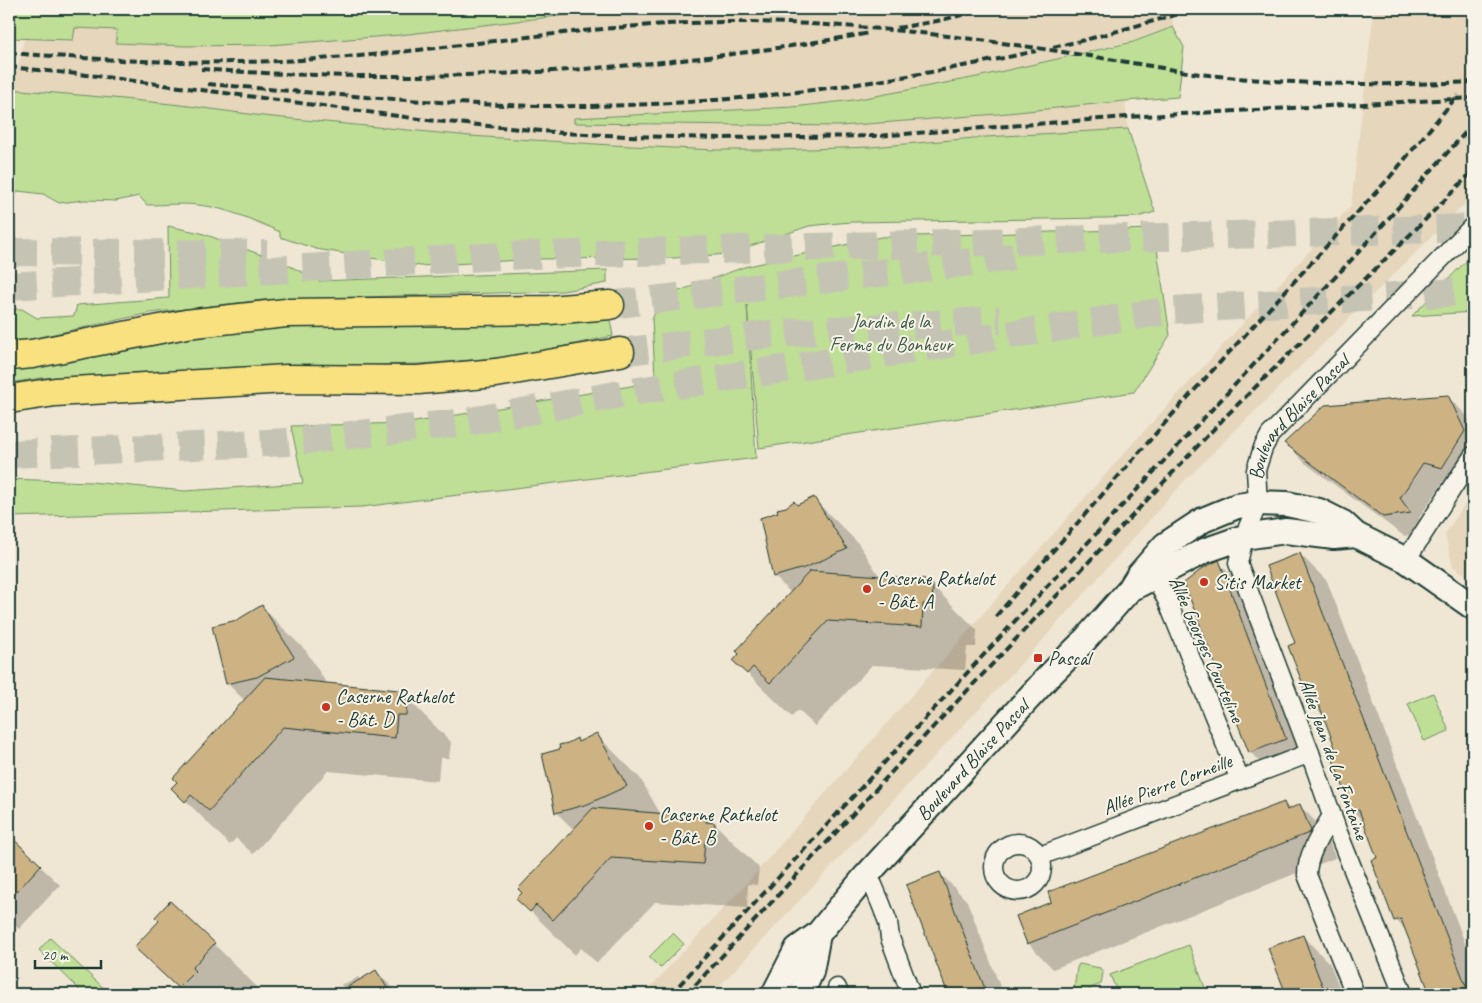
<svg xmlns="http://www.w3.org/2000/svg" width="1482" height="1003" font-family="Caveat,sans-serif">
<rect width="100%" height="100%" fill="#efe6d4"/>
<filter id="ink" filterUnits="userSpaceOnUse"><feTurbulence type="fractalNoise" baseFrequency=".02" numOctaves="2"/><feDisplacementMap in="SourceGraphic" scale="10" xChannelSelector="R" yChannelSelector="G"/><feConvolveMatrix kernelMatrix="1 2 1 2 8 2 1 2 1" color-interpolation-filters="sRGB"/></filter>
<g filter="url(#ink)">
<g fill="#e5d6bc">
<polygon points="617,9 886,9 913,11 922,9 1172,9 1173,27 1133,41 977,77 854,100 793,107 574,118 574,123 840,126 998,114 1125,101 1128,129 986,137 871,147 778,150 715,150 611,145 470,136 263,116 181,105 13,89 24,39 73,40 74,28 117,30 116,43 185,46 269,45 400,35"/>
<polygon points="1374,9 1473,9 1473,196 1187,478 1030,654 712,994 644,994 746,884 1126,451 1351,206"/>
<polygon points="1473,492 1473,579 1453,567 1445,534"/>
</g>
<g fill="#bfde96" stroke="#6f8e65">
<polygon points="9,9 617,9 400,35 348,39 269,45 185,46 116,43 117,30 75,28 73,40 9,38"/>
<polygon points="1173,27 1184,47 1178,97 1125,101 998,114 840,126 574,123 574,118 793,107 854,100 977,77 1133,42"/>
<path d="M 9,89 L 113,98 L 181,105 L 263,116 L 470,136 L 611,145 L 715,150 L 778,150 L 871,147 L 986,137 L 1128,129 L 1155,212 L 1137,217 L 1106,218 L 852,222 L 828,224 L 809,226 L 727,254 L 674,258 L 537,259 L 420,266 L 316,249 L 280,237 L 280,232 C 256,221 224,207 198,205 C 181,203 164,205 147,205 L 139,196 L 116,201 L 84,200 L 59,203 L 43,194 L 18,191 L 13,201 L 9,200 Z"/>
<polygon points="168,226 201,233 284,263 319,281 607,270 607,283 563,291 262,300 150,313 22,341 9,342 9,309 22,309 37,318 74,316 77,305 169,298"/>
<polygon points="1154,229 1170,335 1134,392 759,448 747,305 756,458 362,507 9,517 9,479 91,482 185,491 303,483 291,426 409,423 637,385 655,377 652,319 663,297 744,267 881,237"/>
<polygon points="1473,254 1473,312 1412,316"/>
<polygon points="609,314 613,336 511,357 419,364 235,369 41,378 9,383 9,369 73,361 224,332 286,326"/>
<polygon points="1433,693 1449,731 1424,741 1408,704"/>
<polygon points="673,933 684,944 660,968 649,957"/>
<polygon points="50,938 110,994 75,994 79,989 39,950"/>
<polygon points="1189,945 1207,993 1204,994 1118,994 1110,975"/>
<polygon points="1079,964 1100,968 1103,973 1101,984 1091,988 1086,994 1079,994 1074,989 1077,968"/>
</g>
<g fill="#0003">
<polygon points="1447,396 1467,416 1473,429 1473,468 1461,487 1443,482 1419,518 1429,532 1404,536 1305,463 1286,443"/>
<polygon points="814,499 858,543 880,577 924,581 930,586 933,586 977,630 976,647 967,647 965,670 872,665 815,726 798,710 792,717 735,661 791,593 774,576 797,506"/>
<polygon points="1300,554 1327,581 1473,964 1473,994 1431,994 1407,932 1396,920 1379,859 1366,824 1354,812 1331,753 1338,751 1325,717 1312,704 1297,644"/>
<polygon points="1218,562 1237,581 1305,758 1269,771 1250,752"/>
<polygon points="262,607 306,651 327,684 398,691 404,697 407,698 451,742 449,758 440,758 438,781 328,771 253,854 236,838 230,845 173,788 245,701 227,683 237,622"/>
<polygon points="596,734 640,778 661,815 706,818 712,824 715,824 759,868 757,885 748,884 747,908 655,902 597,963 581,948 575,955 518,899 574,830 556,812 561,750 576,739 579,742"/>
<polygon points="1284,803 1291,810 1300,806 1325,831 1335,857 1335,858 1053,969 1028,943"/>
<polygon points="9,837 60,885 19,929 9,920"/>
<polygon points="940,873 967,901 1003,994 949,994 908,886"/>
<polygon points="1303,936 1330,964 1342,994 1287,994 1270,949"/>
<polygon points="214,944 258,988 252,994 183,994 136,947"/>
<polygon points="376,971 399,994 325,994 325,993 343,988 341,984 350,982 358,977 361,980"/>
</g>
<g fill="#cdb283" stroke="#1f3d34">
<polygon points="1448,395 1465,431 1442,468 1423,463 1400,498 1411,513 1383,517 1284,443 1325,405"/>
<polygon points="814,497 847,549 807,567 773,577 760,518 778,512 777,509 786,507 794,501 797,505"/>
<polygon points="1300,553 1469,994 1430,994 1401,919 1394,921 1371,860 1377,858 1359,810 1353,812 1330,752 1336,750 1318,702 1311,705 1288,646 1295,643 1266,566"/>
<polygon points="1219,560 1286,739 1249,753 1184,583 1203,568"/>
<polygon points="810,571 925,579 924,585 933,585 932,604 923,604 922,627 828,621 770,683 753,667 747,674 733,661 739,654 736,651"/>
<polygon points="262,605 294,657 257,677 226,684 212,626 237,620"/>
<polygon points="265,677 399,690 398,695 407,696 406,715 397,715 395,738 283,727 209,811 191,795 185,802 171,788 177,782 173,778"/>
<polygon points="597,733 627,786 588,804 555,813 542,754 560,749 559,745 568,743 577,738 578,742"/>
<polygon points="1284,802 1287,810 1300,804 1311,831 1309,833 1027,944 1016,916 1051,902 1048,892"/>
<polygon points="593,808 706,817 706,822 715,823 714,842 705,841 703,864 611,858 553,920 536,905 530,912 516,899 522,893 518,889"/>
<polygon points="9,835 41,865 9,900"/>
<polygon points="940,872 987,994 948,994 938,968 906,885"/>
<polygon points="170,901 215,943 192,968 195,971 178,988 134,947 159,921 155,917"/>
<polygon points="1303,935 1318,975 1326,994 1286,994 1268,948"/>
<polygon points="376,970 391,994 336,994"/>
</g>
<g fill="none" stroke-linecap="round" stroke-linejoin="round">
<g stroke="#c5c4b4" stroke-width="28" stroke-dasharray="28 14" stroke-linecap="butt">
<polyline points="9,252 267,254"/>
<polyline points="9,286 501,256 1473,228"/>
<polyline points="610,305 1013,257"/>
<polyline points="620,352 772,334 1000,320"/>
<polyline points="9,454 288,442 466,422 638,391 1173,310 1473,291"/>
</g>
<defs>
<g id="street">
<polyline points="1406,560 1473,456"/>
<polyline points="1143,576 1154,576 1167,600 1240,780"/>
<path d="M 1332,816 C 1321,834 1307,854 1307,875 L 1355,994"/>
<circle cx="1018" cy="867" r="24"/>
<polyline points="1040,856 1310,753"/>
<polyline points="865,877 873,885 881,904 888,922 890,938 911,994"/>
<polyline points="837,988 839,994"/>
<path id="s1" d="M 1403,994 L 1337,830 L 1310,753 L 1238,563 L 1244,537 L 1258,503 L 1256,470 L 1263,448 L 1270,435 L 1473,226"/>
</g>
<g id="secondary">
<polyline points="1136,586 1204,551 1244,537 1286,531 1334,537 1356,535"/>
<path id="s2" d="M 774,994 L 797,949 L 818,934 L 865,877 L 1048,677 L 1083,642 L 1130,589 L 1138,576 L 1165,545 L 1203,520 L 1237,506 L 1258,503 L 1287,504 L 1319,511 L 1343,523 L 1356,535 L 1406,560 L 1473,607"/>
<polyline points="801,994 811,972 818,934"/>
</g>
<g id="highway">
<polyline points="9,356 32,354 186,324 286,313 549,310 610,305"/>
<polyline points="9,399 55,392 287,379 418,380 496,373 620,352"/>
</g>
</defs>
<use href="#street" stroke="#1f3d34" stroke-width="21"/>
<use href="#secondary" stroke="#1f3d34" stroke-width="28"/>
<use href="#highway" stroke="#1f3d34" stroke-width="31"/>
<use href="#street" stroke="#f7f3e8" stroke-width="18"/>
<use href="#secondary" stroke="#f7f3e8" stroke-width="24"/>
<use href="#highway" stroke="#fae180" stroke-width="28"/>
<g stroke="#1f3d34" stroke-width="4" stroke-dasharray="8 4" stroke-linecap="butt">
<polyline points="897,28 937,21 987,9"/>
<polyline points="1053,47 1085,40 1197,9"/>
<path d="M 9,53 C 65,57 122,61 178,62 C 242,63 307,61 370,55 C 495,43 620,21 746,22 C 854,23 969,37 1076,54 C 1118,60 1159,68 1200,74 C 1291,85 1382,86 1473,82"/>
<polyline points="9,67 97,76 435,121 563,133 627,136 720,138 877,136 1127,117 1473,98"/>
<path d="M 201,69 C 424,86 650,72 870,33"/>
<path d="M 208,84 C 319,93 430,104 542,106 C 708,108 873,87 1036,51"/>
<polyline points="996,616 1179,407 1390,177 1458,95"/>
<polyline points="671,994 1038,596 1354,257 1473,124"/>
<polyline points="687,994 934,726 1226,416 1425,220 1473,171"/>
</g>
</g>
</g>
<g fill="#c8321e" stroke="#f7f3e8" stroke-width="2">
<circle cx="1204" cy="582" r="5"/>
<circle cx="867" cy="589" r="5"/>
<rect x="1033" y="653" width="10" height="10" rx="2.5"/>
<circle cx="326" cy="707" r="5"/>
<circle cx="649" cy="826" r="5"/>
</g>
<g text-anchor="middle" stroke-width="4" stroke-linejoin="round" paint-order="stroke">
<g font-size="20" fill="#3f5d48" stroke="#f7f3e8">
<text x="891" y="328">Jardin de la<tspan x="891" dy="23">Ferme du Bonheur</tspan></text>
</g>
<g font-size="20" fill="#1f3d34" stroke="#f7f3e8">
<text dy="7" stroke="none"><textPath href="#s1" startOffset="626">Boulevard Blaise Pascal</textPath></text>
<text transform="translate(1207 649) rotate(66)" y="7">Allée Georges Courteline</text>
<text transform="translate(1334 759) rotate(70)" y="7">Allée Jean de La Fontaine</text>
<text dy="7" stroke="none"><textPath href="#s2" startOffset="309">Boulevard Blaise Pascal</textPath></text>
<text transform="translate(1167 784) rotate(-21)" y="7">Allée Pierre Corneille</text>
</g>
<g font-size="20" fill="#1f3d34" stroke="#f7f3e8" text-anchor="start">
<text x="877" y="585">Caserne Rathelot<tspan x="877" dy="23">- Bât. A</tspan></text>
<text x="1214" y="589">Sitis Market</text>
<text x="1048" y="665">Pascal</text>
<text x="336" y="703">Caserne Rathelot<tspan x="336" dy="23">- Bât. D</tspan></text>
<text x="659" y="821">Caserne Rathelot<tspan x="659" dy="23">- Bât. B</tspan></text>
</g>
</g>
<rect width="1482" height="1003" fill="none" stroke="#f7f3e8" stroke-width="30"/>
<rect x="15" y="15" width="1452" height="973" fill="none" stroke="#1f3d34" stroke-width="2" filter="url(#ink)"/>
<path d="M35 960v8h66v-8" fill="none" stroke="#1f3d34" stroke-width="2.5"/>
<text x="42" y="960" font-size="15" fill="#1f3d34" stroke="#f7f3e8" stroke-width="4" paint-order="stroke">20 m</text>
</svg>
